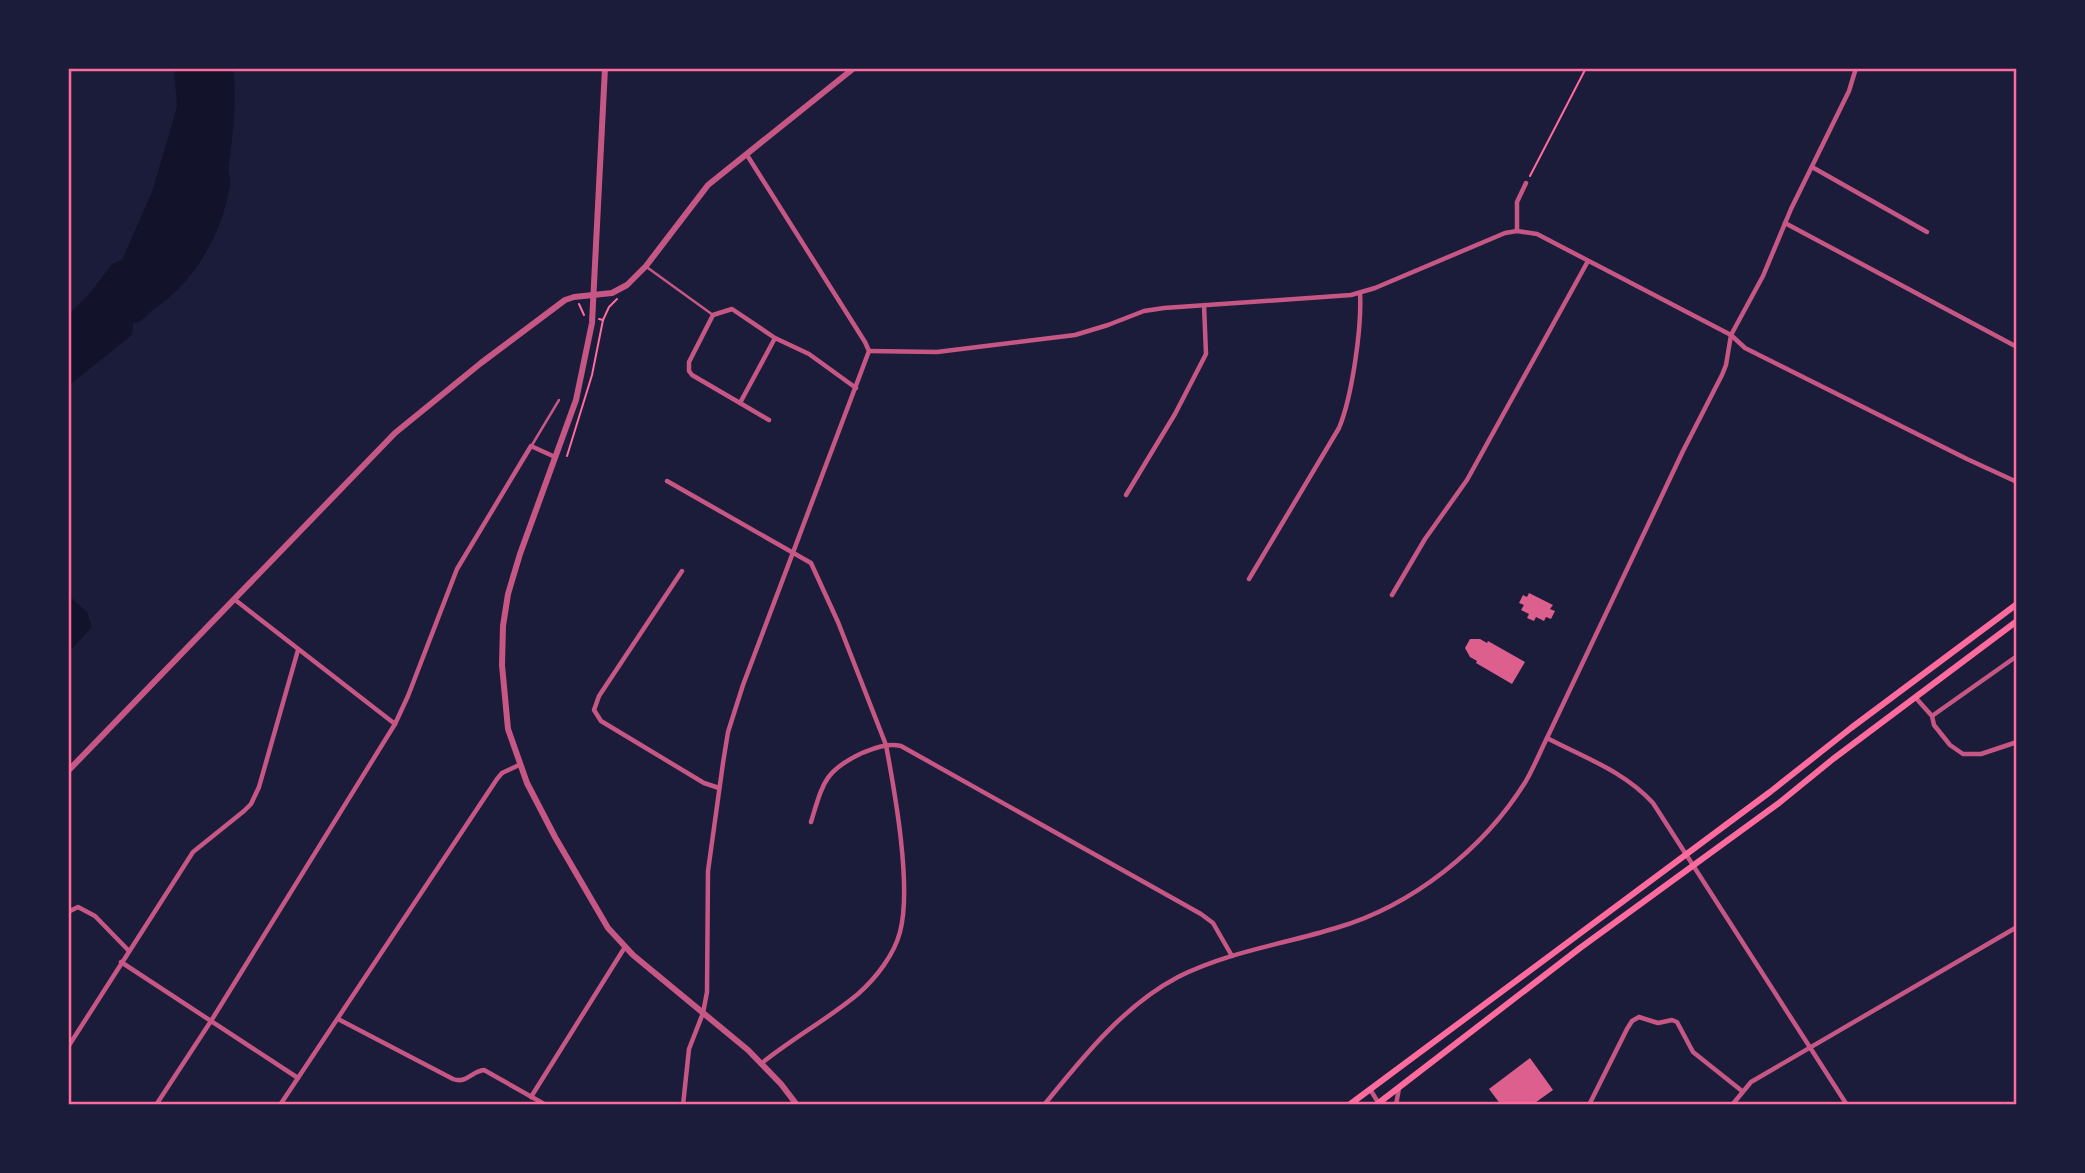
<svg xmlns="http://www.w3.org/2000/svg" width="2085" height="1173" font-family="Roboto,sans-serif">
<rect width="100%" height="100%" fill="#1b1b3a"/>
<g fill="#12122b">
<path d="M 174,68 L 233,68 C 237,100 233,133 229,164 C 227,172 231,177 230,185 C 222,234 195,282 154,309 C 146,314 143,323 133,323 L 132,335 L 68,386 L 68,315 L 90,293 L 112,264 L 122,260 L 152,192 L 173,121 L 177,106 Z"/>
<polygon points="68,595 87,612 92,627 68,653"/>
</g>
<g fill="#dd5f8e">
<polygon points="1529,593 1553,605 1550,609 1555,611 1551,619 1546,617 1544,621 1536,617 1534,621 1527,618 1529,614 1521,610 1524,605 1519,603 1523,595 1527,597"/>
<polygon points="1470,639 1480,639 1487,643 1488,641 1525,662 1512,684 1476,663 1477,661 1470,657 1465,648"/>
<polygon points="1530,1058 1553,1090 1532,1105 1501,1105 1489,1089"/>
</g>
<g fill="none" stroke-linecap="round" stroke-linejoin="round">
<g stroke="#ff6b9d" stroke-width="2">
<polyline points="1530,176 1586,68"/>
<polyline points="579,304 584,315"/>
<polyline points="599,319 603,320 609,307 617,299"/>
<polyline points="567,456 592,375 603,320"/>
</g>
<g stroke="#c65784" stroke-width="2.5">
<polyline points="648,268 713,315"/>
<polyline points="532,445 559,400"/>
</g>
<g stroke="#c65784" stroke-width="4.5">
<polyline points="1812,167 1927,232"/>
<polyline points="1785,223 2017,347"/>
<polyline points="1517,231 1517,202 1526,183"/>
<polyline points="775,338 740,403 692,375 689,371 689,362 713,315 732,309 775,338 809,354 856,388"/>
<polyline points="869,351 937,352 1075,335 1108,325 1144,311 1164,308 1351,295 1375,288 1505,233 1517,231 1537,234 1731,335 1745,348 1967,459 2017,482"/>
<polyline points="740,403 769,420"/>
<path d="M 667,481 L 811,563 L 838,622 L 886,745 C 895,793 912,887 900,932 C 894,955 876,978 858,994 C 828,1019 793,1038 762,1063"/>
<polyline points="1126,495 1175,414 1206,354 1204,305"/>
<polyline points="682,571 599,696 594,710 601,721 704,783 719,788"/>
<path d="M 1249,579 L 1339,428 C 1352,397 1362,327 1360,293"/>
<polyline points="1392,595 1425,539 1467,480 1588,261"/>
<polyline points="234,599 395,724"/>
<polyline points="1915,697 1932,716 1934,725 1950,745 1963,754 1981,754 2017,742"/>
<polyline points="1932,716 2017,656"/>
<path d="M 1547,738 C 1585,758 1624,771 1653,803 L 1847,1105"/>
<path d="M 811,822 C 823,783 824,771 862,753 C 875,748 886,743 901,746 L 1201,914 L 1213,923 L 1232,956"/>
<polyline points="68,912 78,907 95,916 129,951"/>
<polyline points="121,962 298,1078"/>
<path d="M 338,1019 L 453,1079 C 467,1084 472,1071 484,1070 L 546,1105"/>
<polyline points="68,1047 193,852 244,811 251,804 259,787 298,650"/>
<polyline points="1370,1089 1379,1104"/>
<polyline points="531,1097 625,947"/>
<polyline points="156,1105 211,1021 395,724 408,696 457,569 531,446 555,457"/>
<polyline points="280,1105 497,779 502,773 519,765"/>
<polyline points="683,1105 689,1049 703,1013 707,992 708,871 723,763 728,732 743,685 869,351 865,342 747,155"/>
<path d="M 1044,1105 C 1083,1057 1123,1006 1178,977 C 1227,952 1284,944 1336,928 C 1412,906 1484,849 1526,781 C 1534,767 1540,752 1547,738 L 1683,451 L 1722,375 L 1726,365 L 1731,335 L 1763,276 L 1791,209 L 1849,91 L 1856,68"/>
<polyline points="1396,1105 1399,1088"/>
<polyline points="1589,1105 1627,1029 1632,1021 1639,1017 1658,1023 1672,1020 1677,1022 1693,1052 1742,1091"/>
<polyline points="1732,1105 1751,1082 2017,927"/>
</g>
<g stroke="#c65784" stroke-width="6">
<polyline points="605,68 592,323 576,400 520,554 508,594 503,626 502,665 508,729 527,783 555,837 608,928 633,955 748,1050 781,1084 797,1105"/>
<polyline points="68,771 395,433 481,363 565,300 574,297 612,293 627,285 646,266 708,185 854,68"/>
</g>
<g stroke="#ff6b9d" stroke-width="6">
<polyline points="1349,1105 1770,792 1851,728 2017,604"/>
<polyline points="1376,1105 1580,948 1779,803 1833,759 2017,621"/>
</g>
</g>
<rect width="2085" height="1173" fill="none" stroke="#1b1b3a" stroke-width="140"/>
<rect x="70" y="70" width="1945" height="1033" fill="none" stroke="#ff6b9d" stroke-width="2.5"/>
</svg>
